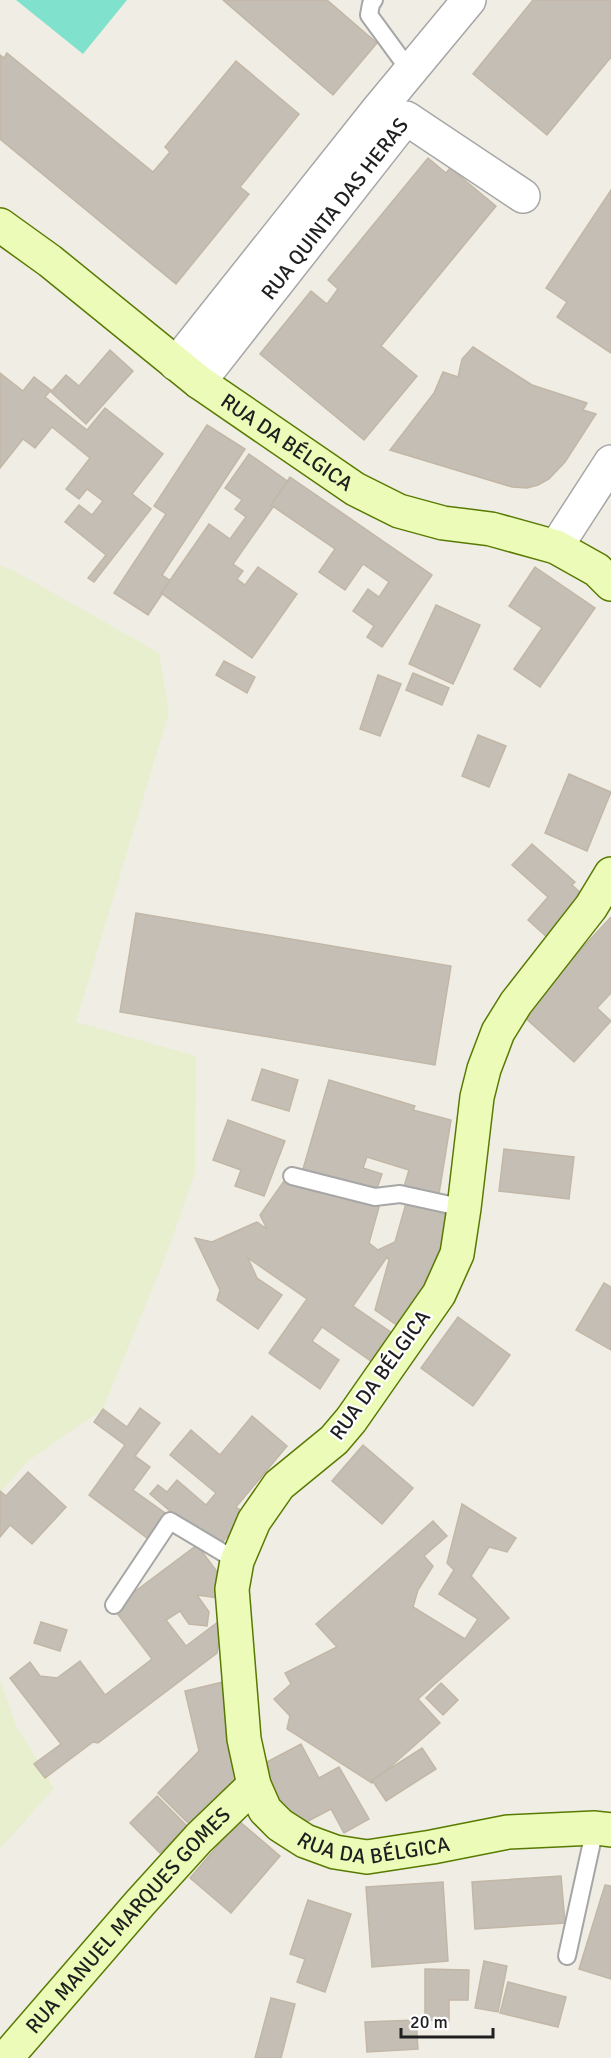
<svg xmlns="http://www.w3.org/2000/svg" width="611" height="2058" font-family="Signika,sans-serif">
<rect width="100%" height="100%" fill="#f0eee4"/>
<g fill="#e7efcf">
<polygon points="0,565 18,573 159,653 169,712 76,1022 196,1056 195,1172 170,1245 103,1409 28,1461 0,1492"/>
<polygon points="0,1680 16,1725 54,1788 0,1849"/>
</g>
<polygon fill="#80e1cd" points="16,0 127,0 83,54"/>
<g fill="#c5beb4" stroke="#c2b7a6" stroke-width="1.5">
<polygon points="223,0 327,0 377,43 333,95"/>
<polygon points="533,0 611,0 611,57 547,135 473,74"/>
<polygon points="7,53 153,172 170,152 165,147 236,61 299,114 240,187 249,194 176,284 0,139 0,55 4,58"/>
<polygon points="428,158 446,173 450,168 496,206 381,346 417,376 364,440 260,354 311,291 327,304 338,289 328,280"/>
<polygon points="611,190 611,353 557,317 567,302 546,288"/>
<polygon points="473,347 532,385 587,403 583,410 596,414 565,462 549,479 538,485 527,488 512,487 390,450 434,393 443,372 458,377 462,359"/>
<polygon points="110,350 133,371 86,424 51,392 66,375 79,386"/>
<polygon points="0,373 23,391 34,377 51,390 45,397 87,430 105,408 163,454 132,494 151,509 94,582 88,578 106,555 65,522 79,505 92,515 103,501 87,489 79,499 66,489 90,458 52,427 35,448 23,439 0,468"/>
<polygon points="207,425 245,449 162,575 171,581 148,615 114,593 166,514 154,506"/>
<polygon points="249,454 290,483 233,564 243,571 237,579 245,585 258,567 297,594 252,658 161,593 209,524 230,539 246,517 235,509 242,500 225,488"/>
<polygon points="290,477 432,575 382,647 367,637 374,626 353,611 368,589 379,597 389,582 363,564 345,590 319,572 335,549 271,505"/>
<polygon points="535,567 595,608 540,687 514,669 542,628 509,606"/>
<polygon points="436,605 480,625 453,684 409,664"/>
<polygon points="224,661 255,677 247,693 216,675"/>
<polygon points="413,673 449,688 442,705 406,690"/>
<polygon points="378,675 401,684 380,736 360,729"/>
<polygon points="478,735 506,746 489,787 462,776"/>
<polygon points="569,774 611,792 587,851 545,833"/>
<polygon points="532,844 575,882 572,885 586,898 549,939 528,920 548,897 512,865"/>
<polygon points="136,913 451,966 435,1065 120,1012"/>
<polygon points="611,917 611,993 597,1008 611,1021 574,1062 521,1014"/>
<polygon points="262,1069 298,1080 289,1111 252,1100"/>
<polygon points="329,1080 415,1106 413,1110 451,1120 438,1200 403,1190 409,1170 367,1157 363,1168 382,1174 375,1194 301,1176"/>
<polygon points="228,1120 285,1141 264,1196 235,1186 241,1170 213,1160"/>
<polygon points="504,1149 574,1157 569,1199 499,1191"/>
<polygon points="284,1181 379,1207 369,1243 378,1250 395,1242 407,1200 451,1212 433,1276 398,1326 375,1310 389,1260 387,1257 353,1306 395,1335 375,1364 322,1327 312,1341 339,1360 320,1389 269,1353 307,1299 248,1258 257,1278 282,1295 258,1329 217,1300 220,1290 195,1238 212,1242 257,1222 267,1229 260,1215"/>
<polygon points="604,1283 611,1287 611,1350 576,1330"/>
<polygon points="458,1317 510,1355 473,1406 421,1368"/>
<polygon points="140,1408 160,1423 135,1456 150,1467 133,1490 165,1513 147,1538 89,1495 125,1445 94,1422 103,1409 127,1427"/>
<polygon points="252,1416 287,1446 236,1507 246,1514 216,1550 150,1494 158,1485 167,1492 177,1480 206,1505 216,1493 170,1455 191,1430 220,1455"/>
<polygon points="363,1445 413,1488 382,1524 332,1481"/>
<polygon points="28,1472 66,1507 32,1544 10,1525 0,1537 0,1491 6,1496"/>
<polygon points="462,1504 516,1538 507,1552 489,1547 471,1576 509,1618 418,1699 440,1723 372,1783 287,1729 290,1716 274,1699 291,1684 285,1673 337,1647 316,1624 433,1521 447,1536 424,1556 433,1566 418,1590 413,1607 465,1639 478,1619 439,1594 454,1570 447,1563"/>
<polygon points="197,1545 221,1577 218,1598 197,1595 209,1612 207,1626 189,1624 180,1611 166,1620 186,1646 222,1619 217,1653 98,1743 93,1742 45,1778 34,1764 61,1744 10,1678 30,1662 40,1676 57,1678 80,1661 105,1695 152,1659 113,1608"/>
<polygon points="41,1622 67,1630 60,1651 34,1643"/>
<polygon points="223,1682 240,1777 192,1827 158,1793 199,1751 185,1691"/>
<polygon points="441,1683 458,1700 443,1715 426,1698"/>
<polygon points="301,1744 319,1778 339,1767 369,1819 344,1833 331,1809 295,1828 261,1765"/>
<polygon points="422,1748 436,1769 386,1801 372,1780"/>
<polygon points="157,1796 187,1826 160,1853 130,1823"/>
<polygon points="239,1821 280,1856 231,1913 190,1878"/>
<polygon points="561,1876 565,1923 475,1929 472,1882"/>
<polygon points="443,1882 448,1961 372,1967 366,1887"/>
<polygon points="605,1885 611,1886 611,1979 579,1969"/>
<polygon points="308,1900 351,1914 325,1992 297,1982 305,1959 290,1954"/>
<polygon points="484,1961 507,1966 498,2012 475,2008"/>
<polygon points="425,1969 469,1970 468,2000 449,2000 449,2021 425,2020"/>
<polygon points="508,1982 566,1997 558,2027 500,2013"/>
<polygon points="271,1998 295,2004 281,2058 255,2058"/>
<polygon points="416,2020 418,2049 367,2052 365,2022"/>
</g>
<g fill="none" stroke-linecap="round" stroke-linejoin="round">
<defs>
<g id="service">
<polyline points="374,0 371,4 369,15 410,71"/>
<polyline points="292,1176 375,1197 400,1194 464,1208"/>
<polyline points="114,1605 170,1521 237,1561"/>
<polyline points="567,1956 595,1828"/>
</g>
<g id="minor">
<polyline points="176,364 377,111 469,0"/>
<path id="s1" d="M 199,382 L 406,118 L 523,196"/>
</g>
<polyline id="tertiary" points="556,547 611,462"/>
<g id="secondary">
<path id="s2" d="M 0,225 L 50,261 L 199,382 L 355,489 L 399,511 L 443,523 L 491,529 L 556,547 L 597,570 L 611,584"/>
<path id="s3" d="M 611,874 L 591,907 L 516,1003 L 498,1032 L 484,1069 L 477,1097 L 464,1208 L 457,1254 L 439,1294 L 351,1420 L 334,1440 L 279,1485 L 254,1521 L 237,1561 L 232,1589 L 244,1739 L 254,1785 L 265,1810 L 280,1825 L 305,1841 L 335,1852 L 367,1857 L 432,1847 L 508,1832 L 595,1828 L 611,1830"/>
<path id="s4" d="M 6,2058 L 140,1903 L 199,1838 L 254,1785"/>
</g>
</defs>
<use href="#service" stroke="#a6a6a6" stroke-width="20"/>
<use href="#minor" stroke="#a6a6a6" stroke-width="36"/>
<use href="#tertiary" stroke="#a6a6a6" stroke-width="36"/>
<use href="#secondary" stroke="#587a02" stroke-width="36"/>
<use href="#service" stroke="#fff" stroke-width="16"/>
<use href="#minor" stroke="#fff" stroke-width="33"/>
<use href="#tertiary" stroke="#fff" stroke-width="33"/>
<use href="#secondary" stroke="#ecfbb7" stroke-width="33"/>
</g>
<g text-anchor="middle" stroke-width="4.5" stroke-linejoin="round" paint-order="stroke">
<g font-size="21" fill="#1f1f1f" stroke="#fff">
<text dy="7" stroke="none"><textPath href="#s1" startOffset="220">RUA QUINTA DAS HERAS</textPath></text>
<text dy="7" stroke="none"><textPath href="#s2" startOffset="360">RUA DA BÉLGICA</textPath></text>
<text transform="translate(380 1375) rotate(-54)" y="7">RUA DA BÉLGICA</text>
<text dy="7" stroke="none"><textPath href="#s3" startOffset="1178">RUA DA BÉLGICA</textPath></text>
<text dy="7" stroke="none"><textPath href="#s4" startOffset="184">RUA MANUEL MARQUES GOMES</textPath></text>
</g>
</g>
<path d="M401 2028v9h92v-9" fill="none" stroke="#1f1f1f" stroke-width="3"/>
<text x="410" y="2028" font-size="18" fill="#1f1f1f" stroke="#ffffff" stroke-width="4.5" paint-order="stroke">20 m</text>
</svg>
